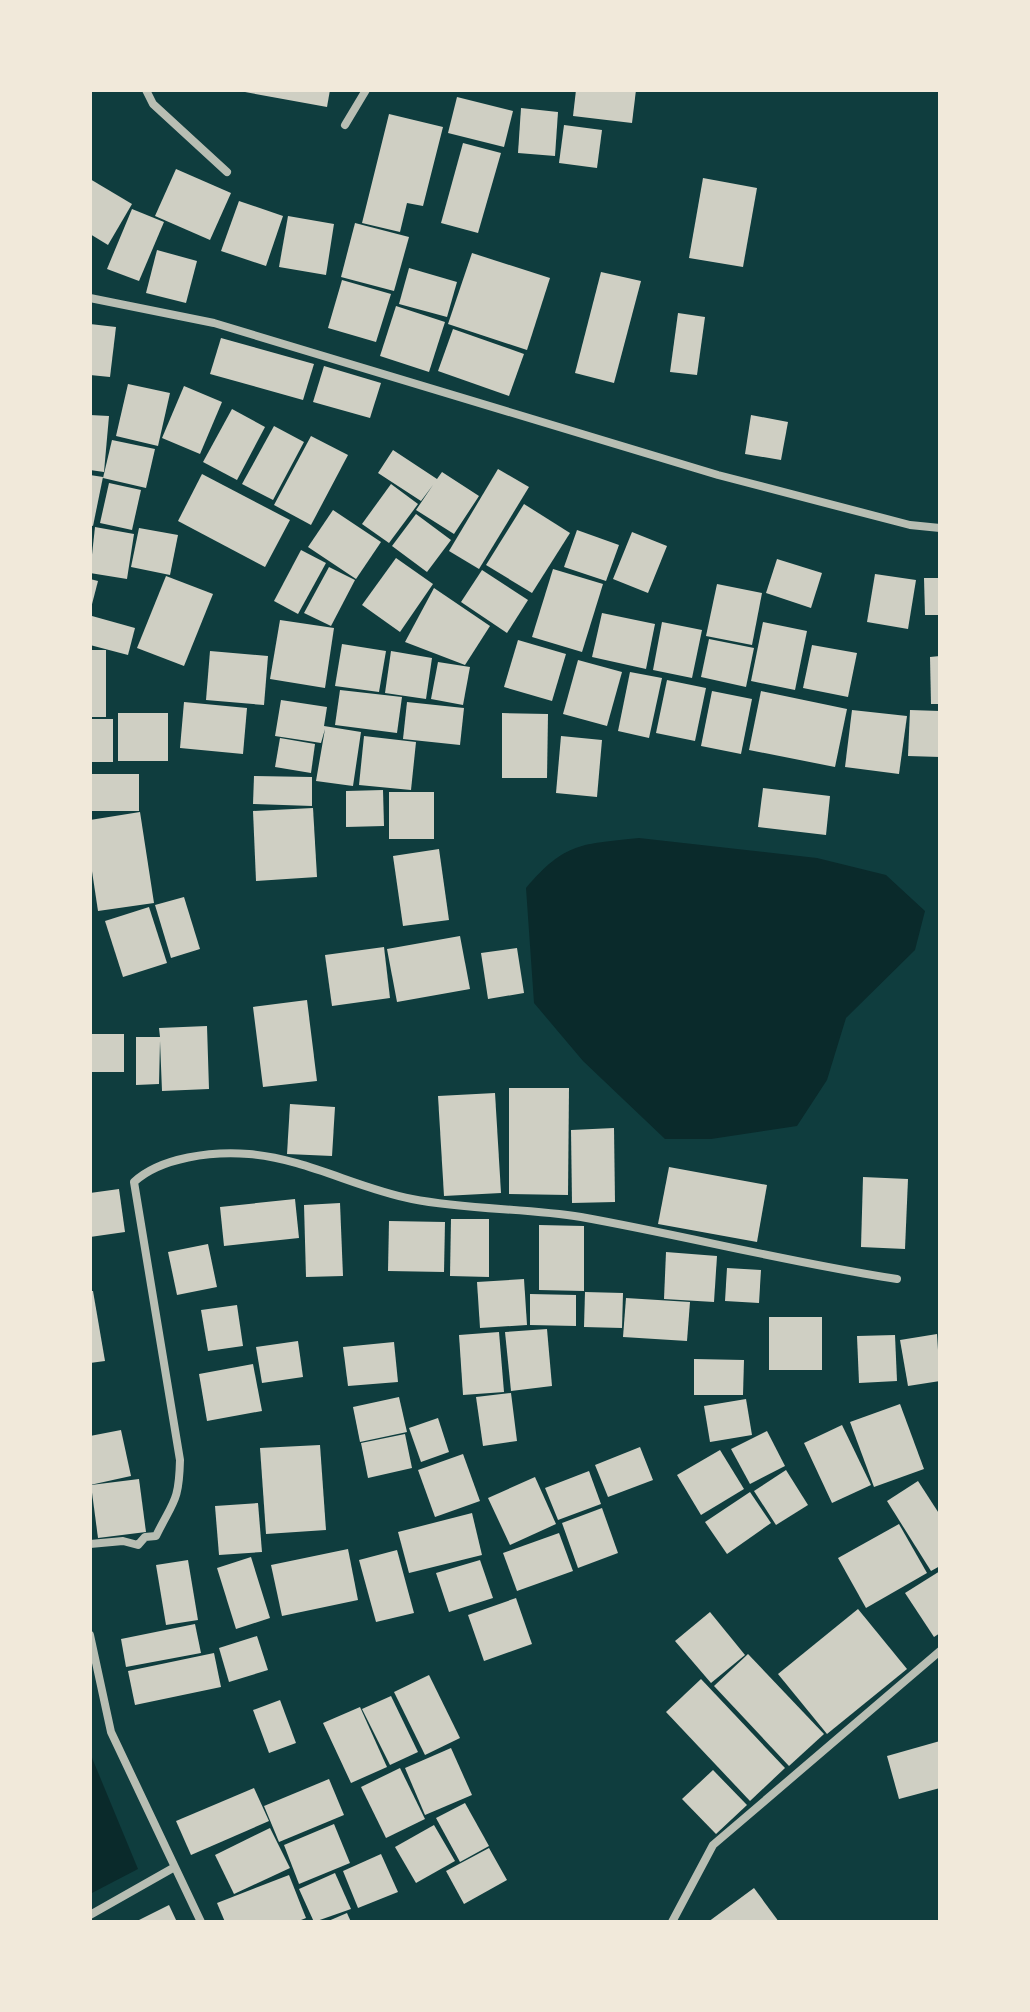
<svg xmlns="http://www.w3.org/2000/svg" width="1030" height="2012" font-family="'Archivo Narrow',sans-serif">
<rect width="100%" height="100%" fill="#0f3d3e"/>
<g fill="#0a2a2b">
<path d="M 639,838 L 817,858 L 886,875 L 925,911 L 915,950 L 846,1018 L 827,1080 L 797,1126 L 711,1139 L 665,1139 L 583,1061 L 534,1003 L 526,888 C 565,842 582,844 639,838 Z"/>
<polygon points="90,1753 138,1869 90,1894"/>
</g>
<g fill="#cfcfc3">
<polygon points="234,90 330,90 327,107"/>
<polygon points="576,90 636,90 632,123 573,116"/>
<polygon points="457,97 513,111 504,147 448,133"/>
<polygon points="521,108 558,112 555,156 518,153"/>
<polygon points="389,114 443,127 423,206 407,203 400,232 362,223"/>
<polygon points="564,125 602,130 597,168 559,163"/>
<polygon points="463,143 501,153 478,233 441,223"/>
<polygon points="176,169 231,193 210,240 155,216"/>
<polygon points="703,178 757,188 743,267 689,258"/>
<polygon points="90,179 132,204 108,245 90,234"/>
<polygon points="239,201 283,216 266,266 221,251"/>
<polygon points="132,209 164,222 139,281 107,269"/>
<polygon points="288,216 334,224 326,275 279,267"/>
<polygon points="355,223 409,237 394,291 341,277"/>
<polygon points="157,250 197,261 186,303 146,293"/>
<polygon points="472,253 550,278 527,350 448,324"/>
<polygon points="409,268 457,282 447,317 399,304"/>
<polygon points="601,272 641,281 614,383 575,373"/>
<polygon points="342,280 391,294 376,342 328,328"/>
<polygon points="396,306 445,322 429,372 380,356"/>
<polygon points="678,313 705,317 697,375 670,372"/>
<polygon points="90,324 116,327 110,377 90,375"/>
<polygon points="453,329 524,354 509,396 438,371"/>
<polygon points="221,338 314,364 303,400 210,374"/>
<polygon points="324,366 381,383 370,418 313,402"/>
<polygon points="128,384 170,393 158,446 116,436"/>
<polygon points="184,386 222,402 200,454 162,438"/>
<polygon points="232,409 265,427 237,480 203,462"/>
<polygon points="90,415 109,416 104,472 90,470"/>
<polygon points="751,415 788,422 781,460 745,454"/>
<polygon points="274,426 304,442 273,500 242,484"/>
<polygon points="311,436 348,455 311,525 274,505"/>
<polygon points="112,440 155,449 146,488 103,478"/>
<polygon points="393,450 437,479 442,472 479,496 454,534 416,510 433,485 421,501 378,473"/>
<polygon points="498,469 529,487 479,569 449,551"/>
<polygon points="202,474 290,520 265,567 178,521"/>
<polygon points="90,475 103,477 93,526 90,525"/>
<polygon points="109,483 141,490 132,530 100,523"/>
<polygon points="391,484 418,504 389,543 362,524"/>
<polygon points="524,504 570,533 532,593 486,565"/>
<polygon points="333,510 381,542 356,579 308,547"/>
<polygon points="416,514 451,540 427,572 392,546"/>
<polygon points="95,527 134,534 127,579 90,573"/>
<polygon points="139,528 178,535 170,575 131,567"/>
<polygon points="577,530 619,545 606,581 564,567"/>
<polygon points="632,532 667,546 648,593 613,579"/>
<polygon points="301,550 326,563 298,614 274,601"/>
<polygon points="396,558 433,584 400,632 362,605"/>
<polygon points="777,559 822,573 811,608 766,593"/>
<polygon points="329,567 355,580 331,626 304,613"/>
<polygon points="553,569 603,584 582,652 532,637"/>
<polygon points="482,570 528,600 507,633 461,602"/>
<polygon points="875,574 916,580 908,629 867,622"/>
<polygon points="166,576 213,594 184,666 137,648"/>
<polygon points="924,578 940,578 940,615 925,615"/>
<polygon points="90,579 98,581 91,608 90,608"/>
<polygon points="717,584 762,593 752,645 706,636"/>
<polygon points="434,588 490,626 465,665 405,642"/>
<polygon points="602,613 655,624 646,669 592,657"/>
<polygon points="92,616 135,628 128,655 90,645"/>
<polygon points="280,620 334,628 325,688 270,679"/>
<polygon points="662,622 702,630 692,678 653,670"/>
<polygon points="763,622 807,631 795,690 751,681"/>
<polygon points="709,639 754,648 746,687 701,677"/>
<polygon points="518,640 566,654 552,701 504,687"/>
<polygon points="342,644 386,651 379,692 335,686"/>
<polygon points="812,645 857,653 848,697 803,688"/>
<rect x="90" y="650" width="16" height="67"/>
<polygon points="210,651 268,656 264,705 206,700"/>
<polygon points="391,651 432,658 426,699 385,693"/>
<polygon points="940,656 940,704 931,704 930,657"/>
<polygon points="578,660 622,672 607,726 563,714"/>
<polygon points="438,662 470,667 463,705 431,699"/>
<polygon points="630,672 662,678 649,738 618,731"/>
<polygon points="667,680 706,688 695,741 656,733"/>
<polygon points="340,690 402,697 397,733 335,725"/>
<polygon points="712,691 752,699 741,754 701,746"/>
<polygon points="761,691 847,709 835,767 749,750"/>
<polygon points="281,700 327,707 324,726 361,732 353,786 316,781 325,729 321,743 275,736"/>
<polygon points="184,702 247,708 243,754 180,748"/>
<polygon points="407,702 464,708 460,745 403,739"/>
<polygon points="852,710 907,716 899,774 845,767"/>
<polygon points="910,710 940,711 940,757 908,756"/>
<rect x="118" y="713" width="50" height="48"/>
<polygon points="502,713 548,714 547,778 502,778"/>
<rect x="90" y="719" width="23" height="43"/>
<polygon points="364,736 416,742 411,790 359,785"/>
<polygon points="561,736 602,740 597,797 556,793"/>
<polygon points="280,738 315,744 311,773 275,767"/>
<rect x="90" y="774" width="49" height="37"/>
<polygon points="254,776 312,777 312,806 253,804"/>
<polygon points="763,788 830,796 826,835 758,827"/>
<polygon points="383,790 384,826 346,827 346,791"/>
<rect x="389" y="792" width="45" height="47"/>
<polygon points="313,808 317,877 256,881 253,811"/>
<polygon points="140,812 154,903 98,911 90,858 90,820"/>
<polygon points="439,849 449,920 403,926 393,856"/>
<polygon points="184,897 200,949 171,958 155,905"/>
<polygon points="149,907 167,963 123,977 105,921"/>
<polygon points="460,936 470,989 397,1002 387,949"/>
<polygon points="384,947 390,998 332,1006 325,955"/>
<polygon points="517,948 524,993 488,999 481,953"/>
<polygon points="307,1000 317,1081 263,1087 253,1007"/>
<polygon points="207,1026 209,1089 162,1091 160,1041 159,1084 136,1085 136,1037 160,1037 159,1028"/>
<rect x="90" y="1034" width="34" height="38"/>
<polygon points="509,1088 569,1088 568,1195 509,1194"/>
<polygon points="495,1093 501,1193 444,1196 438,1096"/>
<polygon points="290,1104 335,1107 332,1156 287,1154"/>
<polygon points="614,1128 615,1202 572,1203 571,1130"/>
<polygon points="669,1167 767,1185 757,1242 658,1224"/>
<polygon points="863,1177 908,1179 905,1249 861,1247"/>
<polygon points="119,1189 125,1232 90,1237 90,1193"/>
<polygon points="295,1199 299,1238 224,1246 220,1207"/>
<polygon points="340,1203 343,1276 306,1277 304,1205"/>
<polygon points="451,1219 489,1219 489,1277 450,1276"/>
<polygon points="389,1221 445,1222 444,1272 388,1271"/>
<polygon points="539,1225 584,1226 584,1291 539,1290"/>
<polygon points="208,1244 217,1287 177,1295 168,1252"/>
<polygon points="666,1252 717,1256 714,1302 664,1299"/>
<polygon points="727,1268 761,1270 759,1303 725,1301"/>
<polygon points="524,1279 527,1325 480,1328 477,1282"/>
<polygon points="90,1291 93,1291 105,1361 90,1363"/>
<polygon points="585,1292 623,1293 622,1328 584,1327"/>
<polygon points="530,1294 576,1295 576,1326 530,1325"/>
<polygon points="626,1298 690,1302 687,1341 623,1337"/>
<polygon points="237,1305 243,1346 208,1351 201,1310"/>
<rect x="769" y="1317" width="53" height="53"/>
<polygon points="547,1329 552,1386 511,1391 505,1332"/>
<polygon points="499,1332 504,1392 463,1395 459,1335"/>
<polygon points="937,1334 940,1381 908,1386 900,1340"/>
<polygon points="895,1335 897,1381 859,1383 857,1336"/>
<polygon points="298,1341 303,1377 262,1383 256,1347"/>
<polygon points="394,1342 398,1382 348,1386 343,1347"/>
<polygon points="694,1359 744,1360 743,1395 694,1395"/>
<polygon points="253,1364 262,1411 207,1421 199,1374"/>
<polygon points="511,1393 517,1441 483,1446 476,1397"/>
<polygon points="399,1397 407,1432 360,1442 353,1407"/>
<polygon points="746,1399 752,1435 710,1442 704,1406"/>
<polygon points="900,1404 924,1469 874,1487 850,1422"/>
<polygon points="438,1418 449,1452 421,1462 409,1428"/>
<polygon points="842,1425 871,1485 832,1503 804,1443"/>
<polygon points="121,1430 131,1476 90,1485 90,1436"/>
<polygon points="767,1431 785,1466 750,1484 731,1449"/>
<polygon points="405,1434 412,1468 368,1478 361,1443"/>
<polygon points="320,1445 326,1530 266,1534 260,1448"/>
<polygon points="640,1447 653,1480 608,1497 595,1465"/>
<polygon points="720,1450 744,1489 701,1515 677,1475"/>
<polygon points="463,1454 480,1501 435,1517 418,1470"/>
<polygon points="786,1470 808,1505 776,1525 754,1491"/>
<polygon points="589,1471 601,1504 558,1520 545,1488"/>
<polygon points="535,1477 556,1524 510,1545 488,1498"/>
<polygon points="139,1479 146,1532 98,1538 91,1485"/>
<polygon points="918,1481 940,1515 940,1566 931,1571 887,1501"/>
<polygon points="750,1492 771,1523 727,1554 705,1522"/>
<polygon points="258,1503 262,1552 219,1555 215,1506"/>
<polygon points="602,1508 618,1553 578,1568 562,1523"/>
<polygon points="472,1513 482,1555 409,1573 398,1532"/>
<polygon points="899,1524 927,1573 866,1608 838,1558"/>
<polygon points="559,1533 573,1571 517,1591 503,1553"/>
<polygon points="348,1549 358,1600 282,1616 271,1565"/>
<polygon points="397,1550 414,1613 376,1622 359,1560"/>
<polygon points="251,1557 270,1618 236,1629 217,1568"/>
<polygon points="188,1560 198,1620 166,1625 156,1565"/>
<polygon points="480,1560 493,1598 449,1612 436,1573"/>
<polygon points="940,1571 940,1633 934,1637 905,1593"/>
<polygon points="516,1598 532,1644 484,1661 468,1615"/>
<polygon points="858,1609 907,1669 827,1734 778,1674"/>
<polygon points="710,1612 745,1655 711,1683 675,1641"/>
<polygon points="195,1624 201,1653 126,1667 121,1639"/>
<polygon points="257,1636 268,1670 229,1682 219,1648"/>
<polygon points="214,1653 221,1687 135,1705 128,1671"/>
<polygon points="748,1654 824,1734 789,1766 714,1686"/>
<polygon points="429,1675 460,1738 425,1755 394,1692"/>
<polygon points="701,1679 785,1768 750,1801 666,1712"/>
<polygon points="391,1696 418,1752 390,1765 362,1709"/>
<polygon points="280,1700 296,1743 269,1753 253,1710"/>
<polygon points="360,1707 387,1767 351,1783 323,1723"/>
<polygon points="940,1741 940,1788 899,1799 887,1756"/>
<polygon points="451,1748 472,1795 425,1815 405,1768"/>
<polygon points="400,1768 425,1819 386,1838 361,1787"/>
<polygon points="713,1770 747,1805 716,1834 682,1799"/>
<polygon points="329,1779 344,1815 279,1842 264,1806"/>
<polygon points="254,1788 269,1821 191,1855 176,1821"/>
<polygon points="465,1803 489,1846 460,1862 436,1818"/>
<polygon points="334,1824 350,1863 299,1884 284,1845"/>
<polygon points="434,1825 455,1861 416,1883 395,1847"/>
<polygon points="270,1828 290,1868 234,1894 215,1855"/>
<polygon points="489,1848 507,1880 464,1904 446,1871"/>
<polygon points="381,1854 398,1892 358,1908 343,1871"/>
<polygon points="335,1873 351,1909 314,1922 299,1889"/>
<polygon points="289,1875 306,1918 296,1922 225,1922 217,1903"/>
<polygon points="754,1888 779,1922 708,1922"/>
<polygon points="169,1905 177,1922 135,1922"/>
<polygon points="347,1913 351,1922 326,1922"/>
</g>
<g fill="none" stroke-linecap="round" stroke-linejoin="round">
<g stroke="#b8beb3" stroke-width="8">
<polyline points="146,90 153,104 227,172"/>
<polyline points="345,125 366,90"/>
<polyline points="90,298 214,323 718,475 910,525 940,528"/>
<path d="M 90,1544 L 123,1541 L 138,1545 L 145,1537 L 156,1536 C 173,1501 179,1503 180,1460 L 134,1182 C 161,1157 213,1151 249,1154 C 307,1159 356,1188 412,1199 C 468,1210 525,1208 581,1217 C 687,1236 791,1263 897,1279"/>
<polyline points="90,1635 111,1732 201,1922"/>
<polyline points="90,1915 173,1868"/>
<polyline points="672,1922 713,1845 940,1651"/>
</g>
</g>
<rect width="1030" height="2012" fill="none" stroke="#f1e9da" stroke-width="184"/>
</svg>
